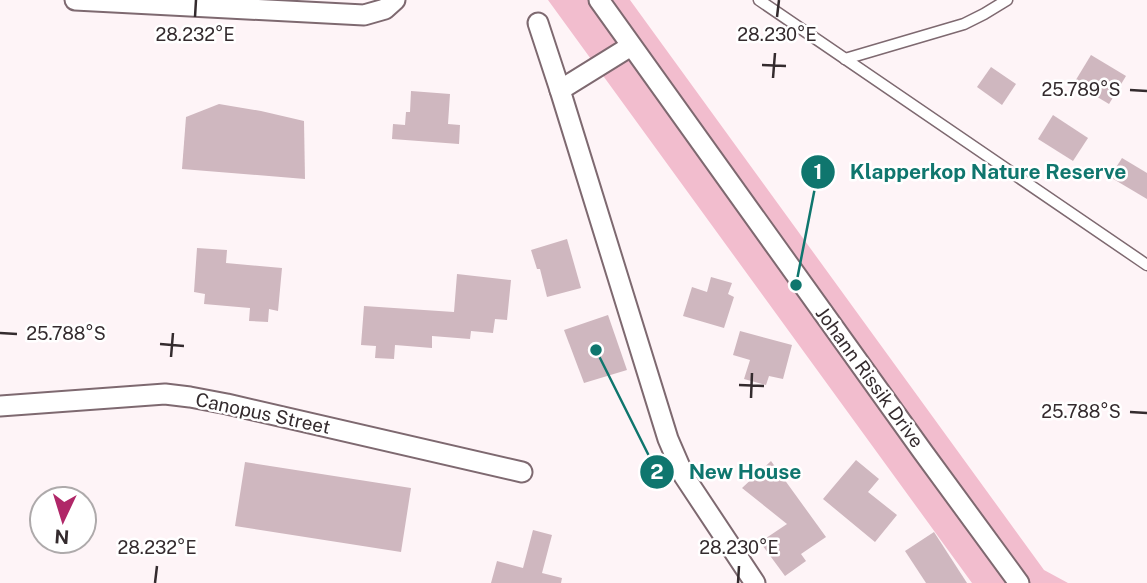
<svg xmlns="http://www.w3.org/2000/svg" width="1147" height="583" font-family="'Public Sans',sans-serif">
<rect width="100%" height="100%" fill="#fef4f7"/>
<polygon fill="#f2bdce" points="548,0 630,0 1044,570 1068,583 972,583"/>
<g fill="#cfb7bf">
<polygon points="1091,55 1126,76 1109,104 1074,83"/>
<polygon points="991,67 1016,84 1002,105 977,87"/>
<polygon points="411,91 450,94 448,124 460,125 459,144 392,139 393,124 405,125 406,112 410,112"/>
<polygon points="219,104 261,111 304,121 305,179 182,169 186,117"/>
<polygon points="1053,115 1088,138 1073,161 1038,139"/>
<polygon points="1122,158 1147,173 1147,199 1110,177"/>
<polygon points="567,239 581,288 547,297 540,269 537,269 531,250"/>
<polygon points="197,248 227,250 226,263 282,268 278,311 269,309 268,322 249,321 250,308 204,304 205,294 194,292"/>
<polygon points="457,274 511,280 507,320 495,319 493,333 471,331 470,339 432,336 432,348 395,345 394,359 375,358 376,346 361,345 364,306 454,312"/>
<polygon points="711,277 732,283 728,294 734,297 724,328 683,316 692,287 707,292"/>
<polygon points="608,315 627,370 584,383 564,330"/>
<polygon points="740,331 792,345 783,379 769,376 766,385 744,379 750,360 733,355"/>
<polygon points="856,460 879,479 868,492 897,515 875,542 823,499"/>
<polygon points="771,461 826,537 801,554 806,561 785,576 760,542 787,524 742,488"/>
<polygon points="245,462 411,488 401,552 235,526"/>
<polygon points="533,530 552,535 542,573 562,578 561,583 491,583 497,561 523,568"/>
<polygon points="934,532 967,583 926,583 905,551"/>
</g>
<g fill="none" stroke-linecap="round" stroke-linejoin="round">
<defs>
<g id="service">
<polyline points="759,0 1147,265"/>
<polyline points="845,59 964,24 984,14 1007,0"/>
</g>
<g id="minor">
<polyline points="75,0 364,15 385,9 395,0"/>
<polyline points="599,0 923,452 1019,583"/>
<polyline points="538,23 560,90"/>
<polyline points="631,46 560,90 668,439 684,476 755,583"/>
<polyline points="0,406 165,394 190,397 227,404 522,472"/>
</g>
</defs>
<use href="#service" stroke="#7e6970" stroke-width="13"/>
<use href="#minor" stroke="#7e6970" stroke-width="23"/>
<use href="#service" stroke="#fff" stroke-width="10"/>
<use href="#minor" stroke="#fff" stroke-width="19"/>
</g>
<path fill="none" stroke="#342b2e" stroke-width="2.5" d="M 195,17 L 196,0M 777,17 L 779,0M 762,65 L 786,66M 773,78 L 775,53M 1130,90 L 1147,91M 0,333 L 17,334M 160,344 L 184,346M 171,357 L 173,333M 739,385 L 764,386M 751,398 L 752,373M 1130,412 L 1147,413M 155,583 L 157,566M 738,583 L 739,566"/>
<g text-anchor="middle" stroke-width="5" stroke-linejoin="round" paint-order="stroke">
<g font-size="19" fill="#342b2e" stroke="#fff">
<text transform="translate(870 377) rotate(54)" y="7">Johann Rissik Drive</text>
<text transform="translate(263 413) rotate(12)" y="7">Canopus Street</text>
</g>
</g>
<g font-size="18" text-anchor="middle" fill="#342b2e" stroke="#fff" stroke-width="5" stroke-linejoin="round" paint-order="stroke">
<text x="195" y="41">28.232°E</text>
<text x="777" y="41">28.230°E</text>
<text x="1081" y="96">25.789°S</text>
<text x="66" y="340">25.788°S</text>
<text x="1081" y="418">25.788°S</text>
<text x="157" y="554">28.232°E</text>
<text x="739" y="554">28.230°E</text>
</g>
<path fill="none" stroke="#0f766e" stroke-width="2.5" d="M796 285L818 172M596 350L657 472"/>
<g fill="#0f766e" stroke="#fff" stroke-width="2.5">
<circle cx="796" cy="285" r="7"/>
<circle cx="596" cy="350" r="7"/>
<circle cx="818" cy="172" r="18"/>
<circle cx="657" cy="472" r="18"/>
</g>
<g font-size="21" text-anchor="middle" font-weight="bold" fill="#fff">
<text x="818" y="179">1</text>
<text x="657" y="479">2</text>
</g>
<g font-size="21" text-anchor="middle" font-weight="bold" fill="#0f766e" stroke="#fff" stroke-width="5" stroke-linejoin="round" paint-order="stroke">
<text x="988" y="179">Klapperkop Nature Reserve</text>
<text x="745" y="479">New House</text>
</g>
<g transform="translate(63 520) rotate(184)"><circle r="33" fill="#ffffff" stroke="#aeaaab" stroke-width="2"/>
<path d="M0-5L12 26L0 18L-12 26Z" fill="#b02768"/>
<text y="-10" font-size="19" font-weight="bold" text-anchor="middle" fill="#342b2e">N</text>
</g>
</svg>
